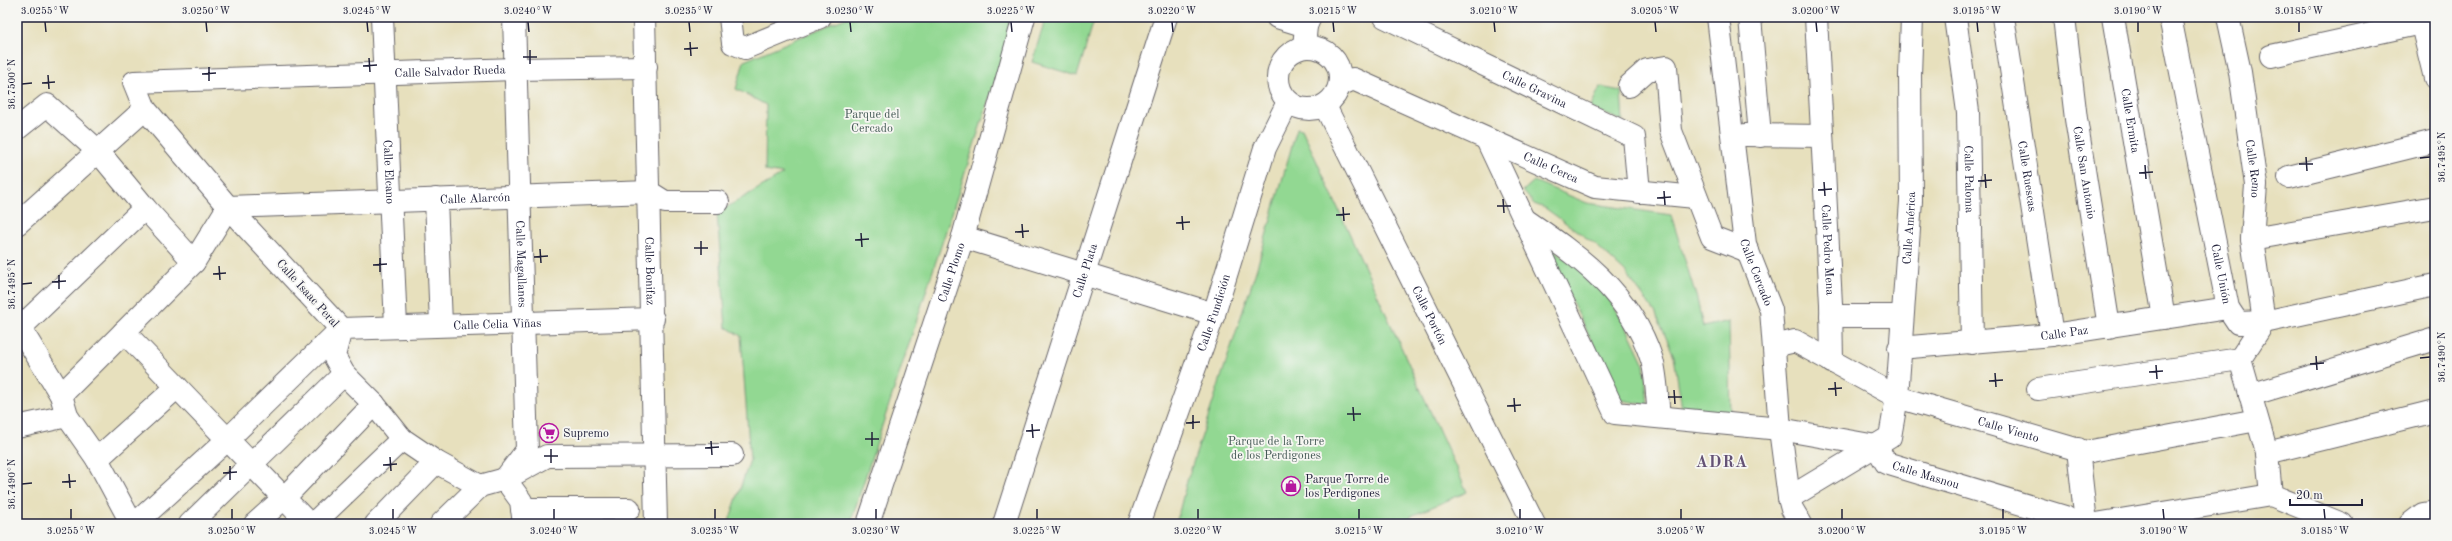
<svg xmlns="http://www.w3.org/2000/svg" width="2452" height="541" font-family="'Old Standard TT',serif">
<rect width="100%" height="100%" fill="#f6f6f2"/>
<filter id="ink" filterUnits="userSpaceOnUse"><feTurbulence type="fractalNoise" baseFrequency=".025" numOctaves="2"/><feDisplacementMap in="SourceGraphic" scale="8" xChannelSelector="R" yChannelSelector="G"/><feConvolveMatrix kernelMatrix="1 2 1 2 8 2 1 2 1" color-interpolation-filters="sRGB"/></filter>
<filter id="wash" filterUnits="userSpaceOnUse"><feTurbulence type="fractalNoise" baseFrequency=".012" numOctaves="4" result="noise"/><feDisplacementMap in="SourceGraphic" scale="16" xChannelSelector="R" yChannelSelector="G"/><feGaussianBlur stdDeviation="0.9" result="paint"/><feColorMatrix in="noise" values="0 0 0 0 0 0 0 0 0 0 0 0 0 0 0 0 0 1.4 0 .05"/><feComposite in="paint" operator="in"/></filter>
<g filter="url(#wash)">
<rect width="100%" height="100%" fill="#e7e0bd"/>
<g fill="#92d892" stroke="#5a7d66">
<polygon points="848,17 1016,17 850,524 728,524 750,460 741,336 726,327 717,213 783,174 765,171 766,105 736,89 744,61"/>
<polygon points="1046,17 1095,17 1077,76 1032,62"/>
<polygon points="1600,87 1621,91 1623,121 1590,108"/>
<polygon points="1297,128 1302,129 1467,492 1411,516 1402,524 1176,524 1187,481 1256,271"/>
<polygon points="1534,181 1587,203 1671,215 1697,299 1703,327 1729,321 1731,414 1682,409 1674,356 1655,312 1625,272 1595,244 1545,208 1534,204 1523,191"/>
<polygon points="1542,241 1600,285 1625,324 1644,364 1648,405 1621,400"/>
</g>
</g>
<g filter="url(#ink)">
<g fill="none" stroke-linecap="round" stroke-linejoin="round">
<defs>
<g id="minor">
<path id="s1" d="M 382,17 L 396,326"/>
<path id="s2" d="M 514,17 L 527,450 L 505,479 L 521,501 L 524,524"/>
<path id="s3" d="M 644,17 L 656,524"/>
<polyline points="730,17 733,43 745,48 820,17"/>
<polyline points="1277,17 1306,26"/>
<path id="s4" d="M 1385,17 L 1634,137 L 1639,192"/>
<path id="s5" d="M 1718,17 L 1745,244 L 1771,310 L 1780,429 L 1789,498 L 1792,509 L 1801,524"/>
<polyline points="1750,17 1760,136"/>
<path id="s6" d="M 1816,17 L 1831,304 L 1832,362"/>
<path id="s7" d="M 1955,17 L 1968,112 L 1972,343"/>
<path id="s8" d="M 2003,17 L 2052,335"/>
<path id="s9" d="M 2064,17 L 2076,119 L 2109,327"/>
<path id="s10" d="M 2113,17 L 2164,318"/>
<path id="s11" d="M 2170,17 L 2228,308 L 2238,323 L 2264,322 L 2240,359 L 2267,453 L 2271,495"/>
<path id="s12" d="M 2228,17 L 2240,72 L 2256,185 L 2252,239 L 2264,322 L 2435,285"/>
<polyline points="2420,17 2435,78"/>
<polyline points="2271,56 2421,23"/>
<path id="s13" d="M 1340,85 L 1353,79 L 1595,187 L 1695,197"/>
<polyline points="1629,86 1647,70 1666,67 1671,131 1712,237 1748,251"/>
<polyline points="17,129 47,105 97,150 145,208 194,262"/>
<polyline points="1745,135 1822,136"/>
<path id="s14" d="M 1487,140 L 1615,413 L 1780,429 L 1876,446 L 1886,463 L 2065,517 L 2076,524"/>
<polyline points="2289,177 2435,141"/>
<polyline points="436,199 441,324"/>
<path d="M 1524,219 C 1580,257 1630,292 1652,360 C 1657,378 1657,399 1659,417"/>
<polyline points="17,224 145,109"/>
<polyline points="963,237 1214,314"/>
<polyline points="2252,239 2435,207"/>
<polyline points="1831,316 1902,316"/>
<polyline points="17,323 61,395 67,416 97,459 132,524"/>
<polyline points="20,328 145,208"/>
<polyline points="124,332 309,524"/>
<path id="s15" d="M 1774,346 L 1795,341 L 1897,397 L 2086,452 L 2257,420"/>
<path id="s16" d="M 1899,348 L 2052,335 L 2228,308"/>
<polyline points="2038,389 2240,359"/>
<path id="s17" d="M 61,395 L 194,262 L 228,207 L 649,192 L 665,202 L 718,202"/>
<polyline points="2250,395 2435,339"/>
<polyline points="17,427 67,416"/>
<polyline points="2078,449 2085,514 2081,524"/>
<polyline points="2267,453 2435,411"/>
<polyline points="97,459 177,387"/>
<path id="s18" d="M 480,486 L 436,462 L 402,439 L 374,404 L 344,374 L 334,356 L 341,329 L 228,207 L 145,109 L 134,82 L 516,69 L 646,67"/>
<path id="s19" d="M 1789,498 L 1890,437 L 1897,397 L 1911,201 L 1910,75 L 1912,17"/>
<polyline points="522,509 629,509"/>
<path id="s20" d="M 135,524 L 227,440 L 341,329 L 653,319"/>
<polyline points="190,524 344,374"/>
<polyline points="255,524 284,498 374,404"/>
<polyline points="313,524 402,439"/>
<polyline points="376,524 436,462"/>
<polyline points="441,524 480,486 505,479 547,456 732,455"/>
<path id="s21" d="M 868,524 L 963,237 L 1024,17"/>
<path id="s22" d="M 1004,524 L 1166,17"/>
<polyline points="2096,524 2271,495 2342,524"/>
<polyline points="2410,524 2423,514 2435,512"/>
</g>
<g id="tertiary">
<circle cx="1309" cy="78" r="31"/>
<polyline points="1304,47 1306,26 1310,17"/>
<path id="s23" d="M 1325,106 L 1534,524"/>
<path id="s24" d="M 1139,524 L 1214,314 L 1265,148 L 1288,102"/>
</g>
</defs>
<use href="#minor" stroke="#676468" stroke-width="24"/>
<use href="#tertiary" stroke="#676468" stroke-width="24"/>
<use href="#minor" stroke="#fff" stroke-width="22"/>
<use href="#tertiary" stroke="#fff" stroke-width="22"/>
</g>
</g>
<path fill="none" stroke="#22223b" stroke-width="1.5" d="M 45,22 L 46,32M 206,22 L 207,32M 367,22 L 368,32M 528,22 L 529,32M 689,22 L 690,32M 850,22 L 851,32M 1011,22 L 1012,32M 1172,22 L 1173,32M 1333,22 L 1334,32M 1494,22 L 1495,32M 1655,22 L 1656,32M 1816,22 L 1817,32M 1977,22 L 1978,32M 2138,22 L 2138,32M 2299,22 L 2299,32M 690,42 L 691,56M 684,49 L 698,48M 530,50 L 530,64M 523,57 L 537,57M 369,58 L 370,72M 363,66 L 377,65M 209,67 L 209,81M 202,74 L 216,73M 48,75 L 49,89M 42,83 L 55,82M 22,84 L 32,83M 2306,157 L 2307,171M 2420,158 L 2430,157M 2299,164 L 2313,164M 2145,165 L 2146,179M 2139,173 L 2153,172M 1985,174 L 1986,188M 1978,181 L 1992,180M 1824,182 L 1825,196M 1818,190 L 1832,189M 1664,191 L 1665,205M 1657,198 L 1671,197M 1503,199 L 1504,213M 1497,206 L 1511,206M 1343,207 L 1344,221M 1336,215 L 1350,214M 1182,216 L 1183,230M 1176,223 L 1190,222M 1022,224 L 1023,238M 1015,232 L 1029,231M 861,233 L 862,247M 855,240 L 869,239M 701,241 L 701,255M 694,248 L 708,248M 540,249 L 541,263M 534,257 L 548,256M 380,258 L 380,272M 373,265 L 387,264M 219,266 L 220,280M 213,274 L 226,273M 59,275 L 59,289M 52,282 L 66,281M 22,284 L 32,283M 2316,356 L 2317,370M 2420,358 L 2430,357M 2310,364 L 2324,363M 2156,365 L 2157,379M 2149,372 L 2163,371M 1995,373 L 1996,387M 1989,381 L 2003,380M 1835,382 L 1836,396M 1828,389 L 1842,388M 1674,390 L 1675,404M 1668,397 L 1682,397M 1514,398 L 1515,412M 1507,406 L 1521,405M 1353,407 L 1354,421M 1347,414 L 1361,414M 1193,415 L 1193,429M 1186,423 L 1200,422M 1032,424 L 1033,438M 1026,431 L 1040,430M 872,432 L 872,446M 865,439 L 879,439M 711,441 L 712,455M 705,448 L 719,447M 551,449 L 551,463M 544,456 L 558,456M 390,457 L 391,471M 383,465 L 397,464M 230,466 L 230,480M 223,473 L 237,472M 69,474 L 70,488M 62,482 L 76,481M 22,484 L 32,483M 71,509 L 71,519M 232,509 L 232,519M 393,509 L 393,519M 554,509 L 554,519M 715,509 L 715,519M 876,509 L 876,519M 1037,509 L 1037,519M 1198,509 L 1198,519M 1359,509 L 1359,519M 1520,509 L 1520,519M 1681,509 L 1681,519M 1842,509 L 1842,519M 2003,509 L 2003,519M 2163,509 L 2164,519M 2324,509 L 2325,519"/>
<defs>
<symbol id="supermarket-ring" viewBox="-11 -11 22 22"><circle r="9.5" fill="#f6f6f2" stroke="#b5179e" stroke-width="1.5"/><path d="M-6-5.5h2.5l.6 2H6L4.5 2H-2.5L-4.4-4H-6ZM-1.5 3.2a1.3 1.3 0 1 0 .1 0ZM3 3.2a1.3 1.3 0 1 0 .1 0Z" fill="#b5179e"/></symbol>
<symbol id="shop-ring" viewBox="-11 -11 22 22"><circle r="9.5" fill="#f6f6f2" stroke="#b5179e" stroke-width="1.5"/><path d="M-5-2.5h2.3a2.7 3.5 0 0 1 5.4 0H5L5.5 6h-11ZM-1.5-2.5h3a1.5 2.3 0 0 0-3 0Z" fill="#b5179e"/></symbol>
</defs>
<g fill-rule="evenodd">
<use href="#supermarket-ring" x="538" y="422" width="22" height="22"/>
<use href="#shop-ring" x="1280" y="475" width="22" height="22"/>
</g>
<g text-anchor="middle" stroke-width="3.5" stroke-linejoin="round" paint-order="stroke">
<g font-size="12" fill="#22223b" stroke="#f6f6f2">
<text dy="4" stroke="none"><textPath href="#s18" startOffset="867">Calle Salvador Rueda</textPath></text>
<text dy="4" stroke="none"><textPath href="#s4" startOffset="166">Calle Gravina</textPath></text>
<text dy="4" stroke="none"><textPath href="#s10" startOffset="105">Calle Ermita</textPath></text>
<text dy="4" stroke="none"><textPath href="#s13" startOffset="231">Calle Cerca</textPath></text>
<text dy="4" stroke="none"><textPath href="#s12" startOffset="154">Calle Remo</textPath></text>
<text dy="4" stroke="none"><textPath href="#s1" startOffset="155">Calle Elcano</textPath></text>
<text dy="4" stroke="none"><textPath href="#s9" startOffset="157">Calle San Antonio</textPath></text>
<text dy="4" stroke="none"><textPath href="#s8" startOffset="161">Calle Ruescas</textPath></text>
<text dy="4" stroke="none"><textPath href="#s7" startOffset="163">Calle Paloma</textPath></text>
<text dy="4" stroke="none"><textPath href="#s17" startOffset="500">Calle Alarcón</textPath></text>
<text dy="4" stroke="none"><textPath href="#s19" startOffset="328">Calle América</textPath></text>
<text dy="4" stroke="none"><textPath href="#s6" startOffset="233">Calle Pedro Mena</textPath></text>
<text dy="4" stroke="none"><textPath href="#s2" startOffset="247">Calle Magallanes</textPath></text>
<text dy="4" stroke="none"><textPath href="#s3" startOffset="254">Calle Bonifaz</textPath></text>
<text dy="4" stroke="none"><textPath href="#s22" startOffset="266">Calle Plata</textPath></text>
<text dy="4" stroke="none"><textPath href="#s21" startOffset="265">Calle Plomo</textPath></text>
<text dy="4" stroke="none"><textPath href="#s5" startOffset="259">Calle Cercado</textPath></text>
<text dy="4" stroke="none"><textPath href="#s11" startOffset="262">Calle Unión</textPath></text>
<text transform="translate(308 293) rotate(48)" y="4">Calle Isaac Peral</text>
<text dy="4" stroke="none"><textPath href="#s24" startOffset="224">Calle Fundición</textPath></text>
<text dy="4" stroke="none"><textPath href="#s23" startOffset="234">Calle Portón</textPath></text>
<text dy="4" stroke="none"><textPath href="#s20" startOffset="440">Calle Celia Viñas</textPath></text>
<text dy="4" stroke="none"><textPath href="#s16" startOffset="166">Calle Paz</textPath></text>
<text dy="4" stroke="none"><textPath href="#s15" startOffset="254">Calle Viento</textPath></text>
<text dy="4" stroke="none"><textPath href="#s14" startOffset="626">Calle Masnou</textPath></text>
</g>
<g font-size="12" fill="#445955" stroke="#f6f6f2">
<text x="872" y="118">Parque del<tspan x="872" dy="14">Cercado</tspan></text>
<text x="1276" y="445">Parque de la Torre<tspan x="1276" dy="14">de los Perdigones</tspan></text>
</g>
<g font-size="12" fill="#22223b" stroke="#f6f6f2" text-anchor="start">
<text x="563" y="437">Supremo</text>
<text x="1305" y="483">Parque Torre de<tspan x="1305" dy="14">los Perdigones</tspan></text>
</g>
<g font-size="16" font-weight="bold" letter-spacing="1" fill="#645275" stroke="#f6f6f2">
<text x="1722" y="467">ADRA</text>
</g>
</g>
<rect width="2452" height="541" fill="none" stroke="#f6f6f2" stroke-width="44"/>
<path d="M2290 499v6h72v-6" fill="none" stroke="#22223b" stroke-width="2"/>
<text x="2296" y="499" font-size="12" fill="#22223b" stroke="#f6f6f2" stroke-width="3" paint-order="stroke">20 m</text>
<rect x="22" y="22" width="2408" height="497" fill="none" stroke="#22223b" stroke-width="1.5"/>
<g font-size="10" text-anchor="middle" fill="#22223b">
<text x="45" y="14">3.0255°W</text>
<text x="206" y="14">3.0250°W</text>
<text x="367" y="14">3.0245°W</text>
<text x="528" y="14">3.0240°W</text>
<text x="689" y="14">3.0235°W</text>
<text x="850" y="14">3.0230°W</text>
<text x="1011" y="14">3.0225°W</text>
<text x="1172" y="14">3.0220°W</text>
<text x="1333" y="14">3.0215°W</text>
<text x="1494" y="14">3.0210°W</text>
<text x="1655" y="14">3.0205°W</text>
<text x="1816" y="14">3.0200°W</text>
<text x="1977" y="14">3.0195°W</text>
<text x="2138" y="14">3.0190°W</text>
<text x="2299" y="14">3.0185°W</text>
<text transform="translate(11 84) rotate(-90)" y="4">36.7500°N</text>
<text transform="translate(2441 157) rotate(-90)" y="4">36.7495°N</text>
<text transform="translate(11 284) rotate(-90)" y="4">36.7495°N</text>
<text transform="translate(2441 357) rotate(-90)" y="4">36.7490°N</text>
<text transform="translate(11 484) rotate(-90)" y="4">36.7490°N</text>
<text x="71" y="534">3.0255°W</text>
<text x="232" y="534">3.0250°W</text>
<text x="393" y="534">3.0245°W</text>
<text x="554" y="534">3.0240°W</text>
<text x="715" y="534">3.0235°W</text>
<text x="876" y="534">3.0230°W</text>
<text x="1037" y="534">3.0225°W</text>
<text x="1198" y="534">3.0220°W</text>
<text x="1359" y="534">3.0215°W</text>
<text x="1520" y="534">3.0210°W</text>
<text x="1681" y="534">3.0205°W</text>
<text x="1842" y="534">3.0200°W</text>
<text x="2003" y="534">3.0195°W</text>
<text x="2164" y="534">3.0190°W</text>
<text x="2325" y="534">3.0185°W</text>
</g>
</svg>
